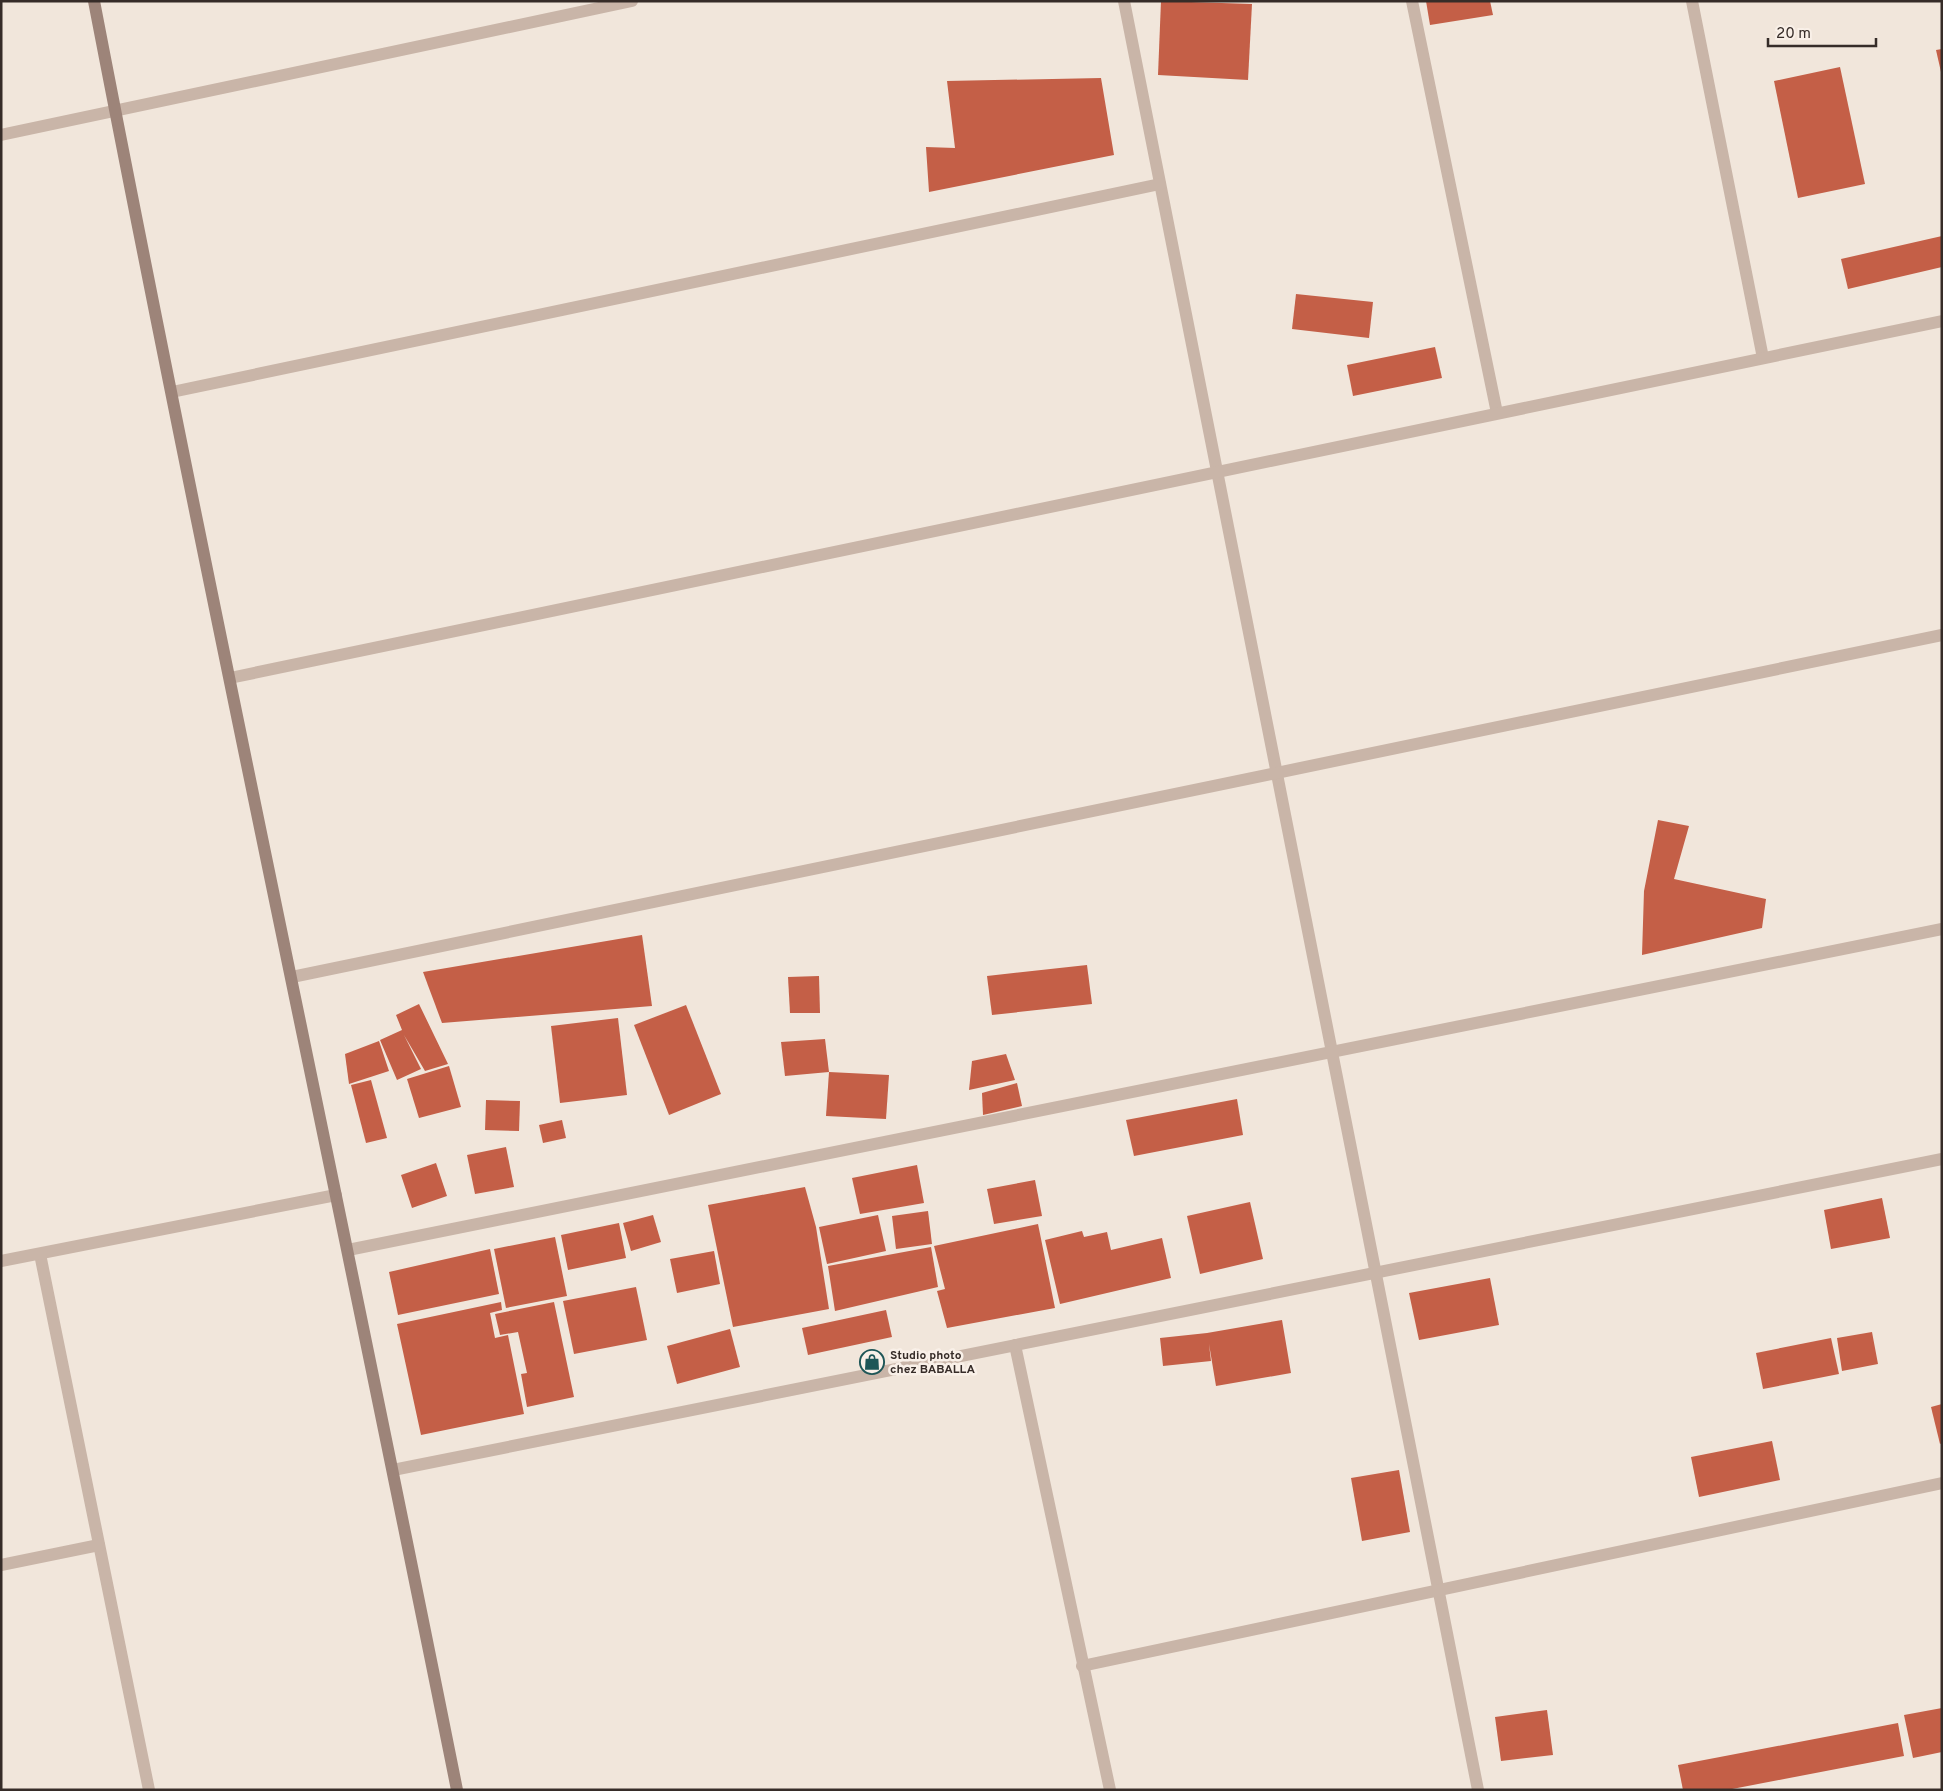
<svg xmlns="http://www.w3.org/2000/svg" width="1943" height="1791" font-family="Overpass,sans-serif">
<rect width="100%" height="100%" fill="#f1e6db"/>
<g fill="#c45f47">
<polygon points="1161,1 1252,4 1248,80 1158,75"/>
<polygon points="1426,1 1490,1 1493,15 1430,25"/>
<polygon points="1942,49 1942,72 1941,72 1936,50"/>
<polygon points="1840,67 1865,184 1798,198 1774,81"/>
<polygon points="1101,78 1114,155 929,192 926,147 955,148 947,81"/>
<polygon points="1942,236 1942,267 1848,289 1841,259"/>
<polygon points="1296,294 1373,302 1369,338 1292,329"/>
<polygon points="1435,347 1442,378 1353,396 1347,365"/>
<polygon points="1658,820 1689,826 1674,879 1766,899 1762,928 1642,955 1644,891"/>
<polygon points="642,935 652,1006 442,1023 423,972"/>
<polygon points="1087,965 1092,1004 992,1015 987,976"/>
<polygon points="819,976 820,1013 790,1013 788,977"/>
<polygon points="419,1004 448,1064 425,1071 404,1035 421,1069 397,1080 380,1040 402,1030 396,1015"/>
<polygon points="686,1005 721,1094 669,1115 634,1025"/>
<polygon points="618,1018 627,1095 560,1103 551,1026"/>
<polygon points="825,1039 829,1072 785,1076 781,1042"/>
<polygon points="379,1041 389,1071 349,1084 345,1054"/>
<polygon points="1006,1054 1015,1080 969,1090 972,1061"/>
<polygon points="449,1066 461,1107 419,1118 407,1079"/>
<polygon points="829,1072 889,1075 886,1119 826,1116"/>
<polygon points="371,1080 387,1138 366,1143 351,1085"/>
<polygon points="1017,1083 1022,1106 983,1115 982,1093"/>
<polygon points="1237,1099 1243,1135 1134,1156 1126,1120"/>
<polygon points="486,1100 520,1101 519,1131 485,1130"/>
<polygon points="562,1120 566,1138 543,1143 539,1125"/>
<polygon points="506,1147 514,1187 475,1194 467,1155"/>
<polygon points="436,1163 447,1196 412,1208 401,1175"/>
<polygon points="917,1165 924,1203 860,1214 852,1178"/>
<polygon points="1035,1180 1042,1216 994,1224 987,1189"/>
<polygon points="805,1187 816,1227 829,1309 733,1327 708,1205"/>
<polygon points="1882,1198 1890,1238 1831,1249 1824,1210"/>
<polygon points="1250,1202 1263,1259 1200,1274 1187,1216"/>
<polygon points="928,1211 932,1244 896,1249 892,1216"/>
<polygon points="653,1215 661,1242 631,1251 623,1223"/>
<polygon points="878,1215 886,1251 827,1264 819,1227"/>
<polygon points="619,1223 626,1258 568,1270 561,1235"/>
<polygon points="1038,1224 1055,1308 947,1328 937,1291 945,1289 934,1246"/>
<polygon points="1082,1231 1084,1237 1107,1232 1111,1250 1162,1238 1171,1278 1060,1304 1045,1240"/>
<polygon points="555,1237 567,1296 506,1308 494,1249"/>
<polygon points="931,1247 938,1287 835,1311 828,1266"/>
<polygon points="490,1249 499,1294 398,1315 389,1272"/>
<polygon points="714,1251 720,1284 677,1293 670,1259"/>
<polygon points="1490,1278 1499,1325 1419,1340 1409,1293"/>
<polygon points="636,1287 647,1340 574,1354 563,1301"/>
<polygon points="501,1302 502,1310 490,1313 495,1338 508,1335 524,1414 421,1435 397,1324"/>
<polygon points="554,1302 574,1397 527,1407 521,1374 527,1373 518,1332 500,1335 495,1314"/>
<polygon points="886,1310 892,1337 808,1355 802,1328"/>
<polygon points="1282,1320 1291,1373 1216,1386 1209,1344 1211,1361 1163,1366 1160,1338 1207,1333"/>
<polygon points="730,1329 740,1367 677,1384 667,1346"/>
<polygon points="1872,1332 1878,1364 1842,1371 1837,1338"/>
<polygon points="1831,1338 1839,1374 1763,1389 1756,1353"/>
<polygon points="1942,1404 1942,1443 1940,1444 1931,1407"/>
<polygon points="1772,1441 1780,1480 1699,1497 1691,1457"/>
<polygon points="1399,1470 1410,1532 1362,1541 1351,1478"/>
<polygon points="1942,1708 1942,1752 1913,1758 1904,1715"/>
<polygon points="1547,1710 1553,1755 1501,1761 1495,1717"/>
<polygon points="1898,1723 1904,1756 1727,1790 1683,1790 1678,1765"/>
</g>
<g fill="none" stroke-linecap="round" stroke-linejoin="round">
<g stroke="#c9b5a8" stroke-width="12">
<polyline points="1124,1 1478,1790"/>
<polyline points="1412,1 1497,413"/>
<polyline points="1692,1 1763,358"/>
<polyline points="1,135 632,1"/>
<polyline points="172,392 1160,184"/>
<polyline points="230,678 1942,321"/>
<polyline points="292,977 1942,635"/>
<polyline points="348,1250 1942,929"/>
<polyline points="40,1254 149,1790"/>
<polyline points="1,1261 336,1195"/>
<polyline points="1015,1345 1110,1790"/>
<polyline points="393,1470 1942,1159"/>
<polyline points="1,1565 99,1545"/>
<polyline points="1082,1666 1942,1483"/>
</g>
<path stroke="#9d8479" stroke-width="12" d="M 94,1 C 209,599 338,1193 457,1790"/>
</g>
<defs>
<symbol id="shop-ring" viewBox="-11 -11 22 22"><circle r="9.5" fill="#f9f0e8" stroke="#1e5657" stroke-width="1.5"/><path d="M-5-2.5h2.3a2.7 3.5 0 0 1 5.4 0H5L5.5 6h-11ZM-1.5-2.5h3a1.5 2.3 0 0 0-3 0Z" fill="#1e5657"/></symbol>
</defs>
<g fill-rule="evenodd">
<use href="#shop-ring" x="858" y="1348" width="28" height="28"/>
</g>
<g text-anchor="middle" stroke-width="5" stroke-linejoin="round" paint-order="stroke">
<g font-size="12" font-weight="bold" fill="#362c28" stroke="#f9f0e8" text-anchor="start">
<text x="890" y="1359">Studio photo<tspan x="890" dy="14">chez BABALLA</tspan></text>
</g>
</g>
<rect width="1943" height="1791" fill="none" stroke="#362c28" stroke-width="5"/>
<path d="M1768 38v8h108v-8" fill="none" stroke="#362c28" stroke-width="2.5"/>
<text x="1776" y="38" font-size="15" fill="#362c28" stroke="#f9f0e8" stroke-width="4" paint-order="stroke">20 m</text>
</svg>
